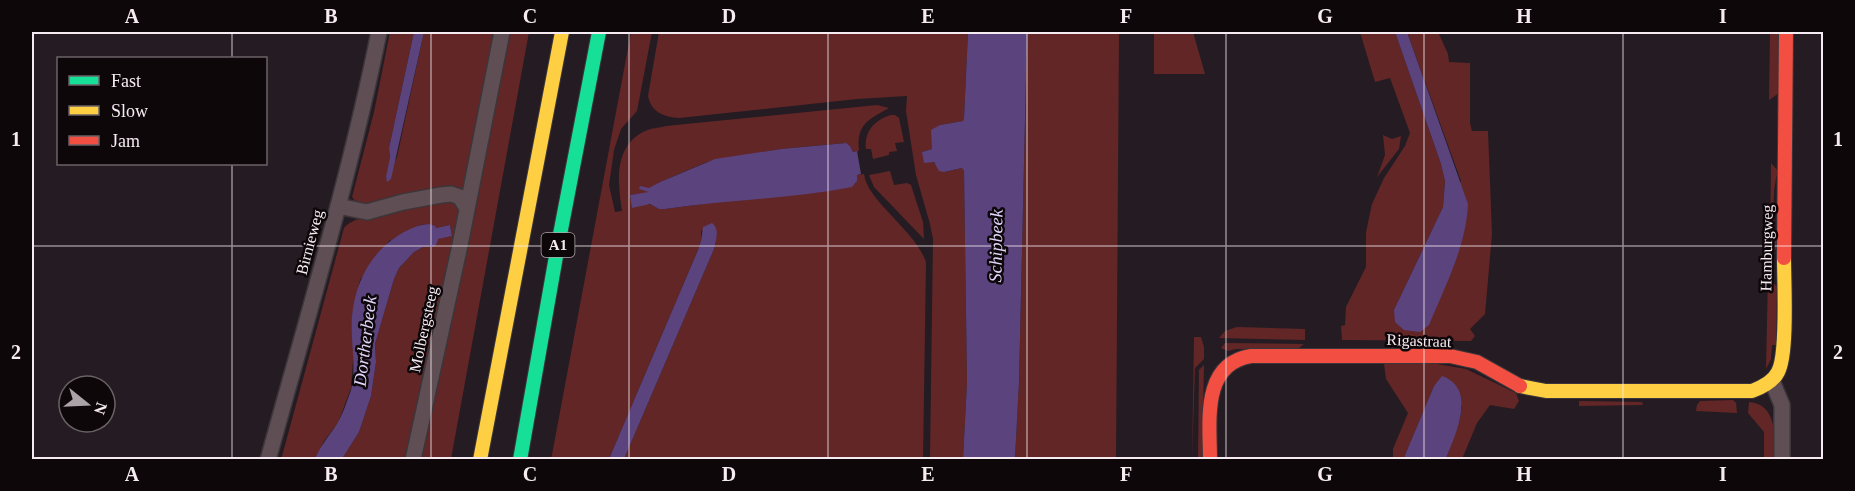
<svg xmlns="http://www.w3.org/2000/svg" width="1855" height="491" font-family="'Times New Roman',serif">
<rect width="100%" height="100%" fill="#241c22"/>
<g fill="#622627">
<polygon points="390,32 414,32 389,148 390,157 386,180 397,157 424,32 498,32 463,191 369,207 356,202 352,197 374,112"/>
<polygon points="506,32 529,32 451,459 420,460"/>
<path d="M 631,32 L 652,32 L 637,111 L 621,129 L 614,150 L 609,185 L 615,212 L 622,211 C 618,184 613,148 643,132 C 650,128 659,128 666,126 L 867,106 L 877,105 L 889,108 C 870,119 856,123 859,151 L 853,152 L 850,146 L 845,143 L 781,149 L 707,162 L 660,182 L 649,189 L 649,193 L 630,195 L 631,201 L 652,205 L 659,209 L 665,209 L 855,184 L 857,175 L 864,174 C 867,201 915,230 926,262 L 923,459 L 624,459 L 714,249 L 716,240 L 701,230 L 701,241 L 698,250 L 609,459 L 551,460 Z"/>
<path d="M 659,32 L 968,32 L 964,118 L 963,121 L 940,125 L 932,149 L 922,152 L 944,172 L 962,168 L 964,171 L 967,382 L 963,459 L 930,459 L 933,239 L 930,224 L 916,175 L 906,111 L 907,96 L 857,99 L 679,118 C 664,117 651,112 648,96 Z"/>
<polygon points="1027,32 1119,32 1116,459 1015,460 1019,382"/>
<polygon points="1154,32 1193,32 1205,74 1154,74"/>
<polygon points="1360,32 1395,32 1441,164 1445,181 1443,207 1394,310 1461,181 1407,32 1438,32 1448,54 1449,62 1470,63 1470,123 1472,131 1488,131 1492,234 1485,314 1470,329 1475,336 1471,341 1342,340 1341,326 1345,325 1346,307 1366,267 1366,232 1372,204 1384,178 1405,146 1410,133 1390,78 1375,82"/>
<polygon points="1770,32 1779,32 1779,93 1769,100"/>
<path d="M 891,115 L 895,115 L 899,118 L 904,142 L 895,143 L 897,151 L 889,152 L 889,155 L 873,159 L 871,149 L 866,149 C 864,132 874,120 891,115 Z"/>
<polygon points="1383,135 1392,139 1401,136 1399,149 1377,177 1385,155"/>
<path d="M 1771,163 L 1778,171 C 1770,196 1775,222 1777,248 L 1770,255 Z"/>
<polygon points="890,171 894,185 907,183 911,185 923,222 924,239 874,187 869,175"/>
<path d="M 440,201 L 453,201 L 458,207 L 459,214 L 408,459 L 342,459 L 359,432 L 371,396 L 376,362 L 375,344 L 394,279 L 399,268 L 414,252 L 423,247 L 433,247 L 437,239 L 452,236 L 450,225 L 436,228 L 429,224 L 420,225 L 389,241 L 360,280 L 352,317 L 354,346 L 351,388 L 338,423 L 324,441 L 315,459 L 281,460 L 344,228 C 355,213 418,205 440,201 Z"/>
<polygon points="1768,277 1777,287 1776,345 1772,345 1771,359 1766,369"/>
<polygon points="1237,327 1305,329 1305,340 1219,338 1225,331"/>
<polygon points="1194,337 1201,337 1204,347 1204,359 1195,368 1192,460"/>
<polygon points="1225,343 1304,344 1299,348 1236,349 1228,351 1221,348"/>
<polygon points="1384,364 1437,364 1466,369 1516,393 1519,401 1514,409 1490,405 1477,423 1462,459 1446,459 1460,418 1462,406 1440,380 1434,386 1405,455 1405,459 1393,459 1393,449 1408,413 1386,379"/>
<polygon points="1204,365 1202,459 1198,460 1199,370"/>
<polygon points="1733,400 1736,403 1737,413 1696,411 1697,405 1700,401"/>
<polygon points="1579,401 1642,402 1643,405 1579,406"/>
<path d="M 1749,402 C 1778,404 1775,439 1774,459 L 1764,459 L 1764,432 L 1748,413 Z"/>
</g>
<g fill="#5b437d">
<polygon points="414,32 424,32 391,179 387,182 386,177 390,157 389,148"/>
<polygon points="968,32 1027,32 1019,382 1015,459 963,459 967,382 964,171 962,168 944,172 939,171 934,162 924,163 922,152 932,149 931,130 940,125 963,121 964,118"/>
<path d="M 1395,32 L 1407,32 L 1468,204 C 1466,247 1445,286 1429,325 L 1420,332 L 1404,330 L 1395,322 L 1394,310 L 1443,207 L 1445,181 L 1441,164 Z"/>
<path d="M 846,143 L 850,146 L 853,152 L 857,151 L 861,174 L 857,175 L 857,181 L 852,187 C 790,199 727,200 665,209 L 659,209 L 650,204 L 632,208 L 630,195 L 649,192 L 639,189 L 640,186 L 649,188 L 660,182 L 715,159 L 781,149 Z"/>
<path d="M 712,223 C 720,229 716,240 714,249 L 624,459 L 609,459 L 698,250 L 701,241 L 703,227 Z"/>
<path d="M 429,224 L 435,226 L 436,228 L 450,225 L 452,236 L 438,239 L 436,245 L 433,247 L 423,247 L 414,252 L 399,268 L 394,279 L 375,344 L 376,362 L 371,396 L 359,432 L 342,459 L 315,459 C 320,446 329,436 337,424 C 343,414 347,401 351,390 C 357,366 350,341 352,316 C 355,283 371,252 399,235 C 409,229 417,225 429,224 Z"/>
<path d="M 1442,376 C 1478,389 1455,435 1446,459 L 1405,459 L 1405,455 L 1434,386 Z"/>
</g>
<g fill="none" stroke-linecap="round" stroke-linejoin="round">
<defs>
<g id="street">
<polyline points="338,206 367,212 403,202 441,195 451,194 460,197 466,207"/>
<polyline points="1772,381 1782,405 1782,460"/>
<path d="M 268,460 C 307,318 350,176 379,32"/>
<polyline points="413,460 460,245 502,32"/>
</g>
<polyline id="fast" points="520,460 558,245 599,32"/>
<g id="slow">
<path d="M 1520,386 L 1546,391 L 1752,391 C 1763,387 1773,382 1778,372 C 1788,354 1784,282 1784,258"/>
<polyline points="480,460 562,32"/>
</g>
<g id="jam">
<polyline points="1784,258 1786,32"/>
<path d="M 1210,460 C 1210,422 1201,364 1251,356 L 1450,356 L 1477,362 L 1520,386"/>
</g>
</defs>
<use href="#street" stroke="#3c363a" stroke-width="18"/>
<use href="#fast" stroke="#3c363a" stroke-width="16"/>
<use href="#slow" stroke="#3c363a" stroke-width="16"/>
<use href="#jam" stroke="#3c363a" stroke-width="16"/>
<use href="#street" stroke="#5f4f54" stroke-width="15"/>
<use href="#fast" stroke="#16e098" stroke-width="14"/>
<use href="#slow" stroke="#ffcf43" stroke-width="14"/>
<use href="#jam" stroke="#f24e42" stroke-width="14"/>
</g>
<path fill="none" stroke="#f6ebf1" stroke-width="1.5" stroke-opacity="0.55" d="M 232,32 L 232,58M 431,32 L 431,460M 629,32 L 629,460M 828,32 L 828,460M 1027,32 L 1027,460M 1226,32 L 1226,460M 1424,32 L 1424,460M 1623,32 L 1623,460M 232,164 L 232,460M 32,246 L 1824,246"/>
<g text-anchor="middle" stroke-width="5" stroke-linejoin="round" paint-order="stroke">
<rect fill="#0d070a" stroke="#b0a7ac" stroke-width="1.5" x="541.5" y="233" width="33" height="24" rx="4.5"/>
<g font-size="15" font-weight="bold" fill="#f6ebf1">
<text x="558" y="250">A1</text>
</g>
<g font-size="16" fill="#f6ebf1" stroke="#0d070a">
<text transform="translate(309 242) rotate(-75)" y="6">Birnieweg</text>
<text transform="translate(1766 248) rotate(-89)" y="6">Hamburgweg</text>
<text transform="translate(423 329) rotate(-78)" y="6">Molbergsteeg</text>
<text transform="translate(1419 340) rotate(2)" y="6">Rigastraat</text>
</g>
<g font-size="18" font-style="italic" fill="#e3d6fc" stroke="#0d070a">
<text transform="translate(996 246) rotate(-89)" y="6">Schipbeek</text>
<text transform="translate(365 341) rotate(-83)" y="6">Dortherbeek</text>
</g>
</g>
<rect width="1855" height="491" fill="none" stroke="#0d070a" stroke-width="66"/>
<rect x="57" y="57" width="210" height="108" fill="#0d070a" stroke="#6a6266" stroke-width="1.5"/>
<rect x="69" y="76" width="30" height="9" fill="#16e098" stroke="#6a6266" stroke-width="1.5"/>
<text x="111" y="87" font-size="18" fill="#f6ebf1">Fast</text>
<rect x="69" y="106" width="30" height="9" fill="#ffcf43" stroke="#6a6266" stroke-width="1.5"/>
<text x="111" y="117" font-size="18" fill="#f6ebf1">Slow</text>
<rect x="69" y="136" width="30" height="9" fill="#f24e42" stroke="#6a6266" stroke-width="1.5"/>
<text x="111" y="147" font-size="18" fill="#f6ebf1">Jam</text>
<g transform="translate(87 404) rotate(108)"><circle r="28" fill="#0d070a" stroke="#6a6266" stroke-width="1.5"/>
<path d="M0-4.5L10 22L0 15L-10 22Z" fill="#aca3a9"/>
<text y="-9" font-size="16" font-weight="bold" text-anchor="middle" fill="#f6ebf1">N</text>
</g>
<rect x="33" y="33" width="1789" height="425" fill="none" stroke="#f6ebf1" stroke-width="2"/>
<g font-size="20" text-anchor="middle" font-weight="bold" fill="#f6ebf1">
<text x="132" y="23">A</text>
<text x="331" y="23">B</text>
<text x="530" y="23">C</text>
<text x="729" y="23">D</text>
<text x="928" y="23">E</text>
<text x="1126" y="23">F</text>
<text x="1325" y="23">G</text>
<text x="1524" y="23">H</text>
<text x="1723" y="23">I</text>
<text x="16" y="146">1</text>
<text x="1838" y="146">1</text>
<text x="16" y="359">2</text>
<text x="1838" y="359">2</text>
<text x="132" y="481">A</text>
<text x="331" y="481">B</text>
<text x="530" y="481">C</text>
<text x="729" y="481">D</text>
<text x="928" y="481">E</text>
<text x="1126" y="481">F</text>
<text x="1325" y="481">G</text>
<text x="1524" y="481">H</text>
<text x="1723" y="481">I</text>
</g>
</svg>
